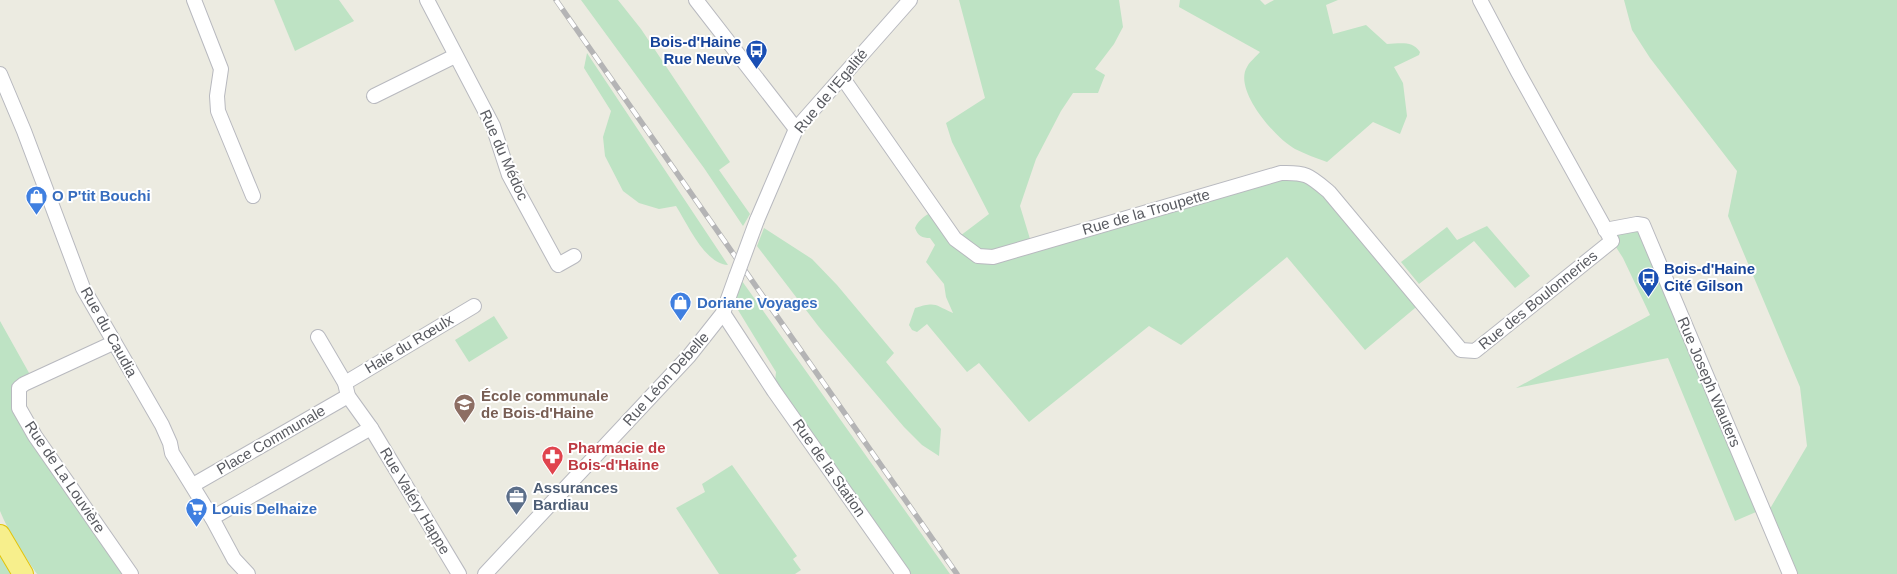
<svg xmlns="http://www.w3.org/2000/svg" width="1897" height="574" font-family="Arial,sans-serif">
<rect width="100%" height="100%" fill="#ecebe1"/>
<g fill="#bee3c4">
<polygon points="274,0 339,0 354,21 295,51"/>
<polygon points="581,0 618,0 641,29 730,162 719,170 750,214 743,226 704,168"/>
<path d="M 959,0 L 1119,0 L 1123,27 L 1114,44 L 1095,69 L 1105,75 L 1098,93 L 1073,93 L 1061,111 L 1036,159 L 1020,206 L 1030,239 L 1281,173 L 1311,177 L 1421,303 L 1365,350 L 1287,257 L 1181,345 L 1149,326 L 1029,422 L 979,363 L 967,372 L 927,324 L 917,332 L 912,330 L 909,325 L 915,308 C 936,301 935,305 953,313 L 946,297 L 944,284 L 926,262 L 935,245 L 930,238 C 922,238 918,236 915,228 C 919,219 926,215 935,210 L 956,239 L 989,214 L 952,142 L 946,123 L 985,98 Z"/>
<path d="M 1180,0 L 1260,0 L 1265,5 L 1274,0 L 1338,0 L 1326,5 L 1333,34 L 1366,25 L 1387,44 C 1399,44 1412,40 1420,52 L 1419,55 L 1394,67 L 1403,83 L 1407,116 L 1400,134 L 1373,122 L 1327,162 C 1316,158 1305,154 1295,149 C 1275,138 1233,90 1247,67 C 1250,61 1256,57 1260,52 L 1179,7 Z"/>
<polygon points="1624,0 1897,0 1897,574 1790,574 1763,509 1735,521 1668,358 1516,388 1650,315 1623,258 1605,230 1637,224 1764,509 1771,507 1807,446 1800,387 1728,216 1737,171 1650,58 1632,30"/>
<path d="M 587,53 L 728,265 C 705,264 688,225 676,206 L 659,209 L 639,203 L 623,191 L 605,156 L 603,137 L 611,111 L 584,68 Z"/>
<polygon points="1487,226 1530,276 1515,288 1474,241 1419,284 1401,262 1447,227 1457,240"/>
<polygon points="764,228 812,259 837,285 894,353 886,362 941,429 939,456 922,445 904,427 819,327 757,246"/>
<path d="M 742,281 L 950,574 L 903,574 L 774,391 L 776,372 L 738,310 C 734,299 738,291 742,281 Z"/>
<polygon points="494,316 508,338 469,362 455,340"/>
<path d="M 0,321 L 33,380 L 18,400 L 131,574 L 37,574 C 23,554 9,533 0,511 Z"/>
<polygon points="732,465 797,556 793,559 801,570 795,574 719,574 676,508 705,492 702,484"/>
<polygon points="0,547 16,574 0,574"/>
</g>
<g fill="none" stroke-linecap="round" stroke-linejoin="round">
<defs>
<g id="minor">
<polyline points="194,0 221,69 217,96 218,111 253,196"/>
<polyline points="427,0 493,126 509,175 558,265 574,256"/>
<polyline points="696,0 796,129"/>
<polyline points="0,74 24,131 83,288 162,425 170,443 172,453 212,518 234,559 248,574"/>
<path d="M 842,77 L 955,239 L 978,256 L 993,257 L 1281,173 C 1307,172 1310,176 1329,192 L 1461,350 L 1475,351 L 1612,241 L 1518,72 L 1480,0"/>
<polyline points="374,96 455,56"/>
<polyline points="757,220 796,129 910,0"/>
<polyline points="1605,230 1637,224 1643,225 1790,574"/>
<polyline points="723,313 774,391 903,574"/>
<polyline points="318,337 345,383 348,396 371,428 459,574"/>
<polyline points="113,343 24,384 19,388 19,408 35,436 131,574"/>
<polyline points="345,383 474,306"/>
<polyline points="193,485 348,396"/>
<polyline points="212,518 371,428"/>
<polyline points="485,574 689,356 723,313 736,277"/>
</g>
<polyline id="highway" points="0,535 23,574"/>
</defs>
<use href="#minor" stroke="#b8b9bf" stroke-width="16"/>
<use href="#highway" stroke="#e1c40b" stroke-width="22"/>
<use href="#minor" stroke="#fff" stroke-width="14"/>
<use href="#highway" stroke="#f7ef8c" stroke-width="20"/>
<defs>
<polyline id="rail" points="556,0 957,574"/>
</defs>
<use href="#rail" stroke="#b4b4b5" stroke-width="5.5"/>
<use href="#rail" stroke="#fff" stroke-width="4" stroke-dasharray="11" stroke-linecap="butt"/>
<defs>
<polyline id="minor-bridge" points="736,277 757,220"/>
</defs>
<use href="#minor-bridge" stroke="#b8b9bf" stroke-width="16" stroke-linecap="butt"/>
<use href="#minor-bridge" stroke="#fff" stroke-width="14"/>
</g>
<defs>
<symbol id="bus-pin" viewBox="-11 -11 22 30"><path d="M0 17L-7.5 6A9.5 9.5 0 1 1 7.5 6Z" fill="#1a4fb4" stroke="#fff"/><path d="M-5-6H5V4H4V6H2V4H-2V6H-4V4H-5ZM-3.5-4V0h7V-4ZM-3.5 1.2v1.5H-2V1.2ZM2 1.2v1.5H3.5V1.2Z" fill="#fff"/></symbol>
<symbol id="shop-pin" viewBox="-11 -11 22 30"><path d="M0 17L-7.5 6A9.5 9.5 0 1 1 7.5 6Z" fill="#3f7fe0" stroke="#fff"/><path d="M-5-2.5h2.3a2.7 3.5 0 0 1 5.4 0H5L5.5 6h-11ZM-1.5-2.5h3a1.5 2.3 0 0 0-3 0Z" fill="#fff"/></symbol>
<symbol id="school-pin" viewBox="-11 -11 22 30"><path d="M0 17L-7.5 6A9.5 9.5 0 1 1 7.5 6Z" fill="#8d6e63" stroke="#fff"/><path d="M0-5L7-2L0 1L-7-2ZM-4 1L0 2.5L4 1V4Q0 6-4 4Z" fill="#fff"/></symbol>
<symbol id="pharmacy-pin" viewBox="-11 -11 22 30"><path d="M0 17L-7.5 6A9.5 9.5 0 1 1 7.5 6Z" fill="#e0444e" stroke="#fff"/><path d="M-2-6h4v4h4v4h-4v4h-4v-4h-4v-4h4Z" fill="#fff"/></symbol>
<symbol id="office-pin" viewBox="-11 -11 22 30"><path d="M0 17L-7.5 6A9.5 9.5 0 1 1 7.5 6Z" fill="#5c6f8a" stroke="#fff"/><path d="M-6-3h4V-5.5h4V-3h4V5H-6ZM-1-4.5V-3h2v-1.5ZM-6 0V1H6V0Z" fill="#fff"/></symbol>
<symbol id="supermarket-pin" viewBox="-11 -11 22 30"><path d="M0 17L-7.5 6A9.5 9.5 0 1 1 7.5 6Z" fill="#3f7fe0" stroke="#fff"/><path d="M-6-5.5h2.5l.6 2H6L4.5 2H-2.5L-4.4-4H-6ZM-1.5 3.2a1.3 1.3 0 1 0 .1 0ZM3 3.2a1.3 1.3 0 1 0 .1 0Z" fill="#fff"/></symbol>
</defs>
<g fill-rule="evenodd">
<use href="#bus-pin" x="744" y="38" width="25" height="34"/>
<use href="#shop-pin" x="24" y="184" width="25" height="34"/>
<use href="#bus-pin" x="1636" y="266" width="25" height="34"/>
<use href="#shop-pin" x="668" y="290" width="25" height="34"/>
<use href="#school-pin" x="452" y="392" width="25" height="34"/>
<use href="#pharmacy-pin" x="540" y="444" width="25" height="34"/>
<use href="#office-pin" x="504" y="484" width="25" height="34"/>
<use href="#supermarket-pin" x="184" y="496" width="25" height="34"/>
</g>
<g text-anchor="middle" stroke-width="4" stroke-linejoin="round" paint-order="stroke">
<g font-size="15" font-weight="bold" fill="#164399" stroke="#fff" text-anchor="end">
<text x="741" y="47">Bois-d'Haine<tspan x="741" dy="17">Rue Neuve</tspan></text>
<text x="1664" y="274" text-anchor="start">Bois-d'Haine<tspan x="1664" dy="17">Cité Gilson</tspan></text>
</g>
<g font-size="15" fill="#595b61" stroke="#fff">
<text transform="translate(831 91) rotate(-50)" y="5">Rue de l'Egalité</text>
<text transform="translate(504 155) rotate(66)" y="5">Rue du Médoc</text>
<text transform="translate(1146 212) rotate(-16)" y="5">Rue de la Troupette</text>
<text transform="translate(1538 300) rotate(-39)" y="5">Rue des Boulonneries</text>
<text transform="translate(109 332) rotate(61)" y="5">Rue du Caudia</text>
<text transform="translate(409 344) rotate(-31)" y="5">Haie du Rœulx</text>
<text transform="translate(666 379) rotate(-48)" y="5">Rue Léon Debelle</text>
<text transform="translate(1709 382) rotate(67)" y="5">Rue Joseph Wauters</text>
<text transform="translate(271 440) rotate(-30)" y="5">Place Communale</text>
<text transform="translate(829 468) rotate(55)" y="5">Rue de la Station</text>
<text transform="translate(65 477) rotate(56)" y="5">Rue de La Louvière</text>
<text transform="translate(415 501) rotate(59)" y="5">Rue Valéry Happe</text>
</g>
<g font-size="15" font-weight="bold" fill="#366cbe" stroke="#fff" text-anchor="start">
<text x="52" y="201">O P'tit Bouchi</text>
<text x="697" y="308">Doriane Voyages</text>
<text x="212" y="514">Louis Delhaize</text>
</g>
<g font-size="15" font-weight="bold" fill="#785e54" stroke="#fff" text-anchor="start">
<text x="481" y="401">École communale<tspan x="481" dy="17">de Bois-d'Haine</tspan></text>
</g>
<g font-size="15" font-weight="bold" fill="#be3a42" stroke="#fff" text-anchor="start">
<text x="568" y="453">Pharmacie de<tspan x="568" dy="17">Bois-d'Haine</tspan></text>
</g>
<g font-size="15" font-weight="bold" fill="#4e5e75" stroke="#fff" text-anchor="start">
<text x="533" y="493">Assurances<tspan x="533" dy="17">Bardiau</tspan></text>
</g>
</g>
</svg>
